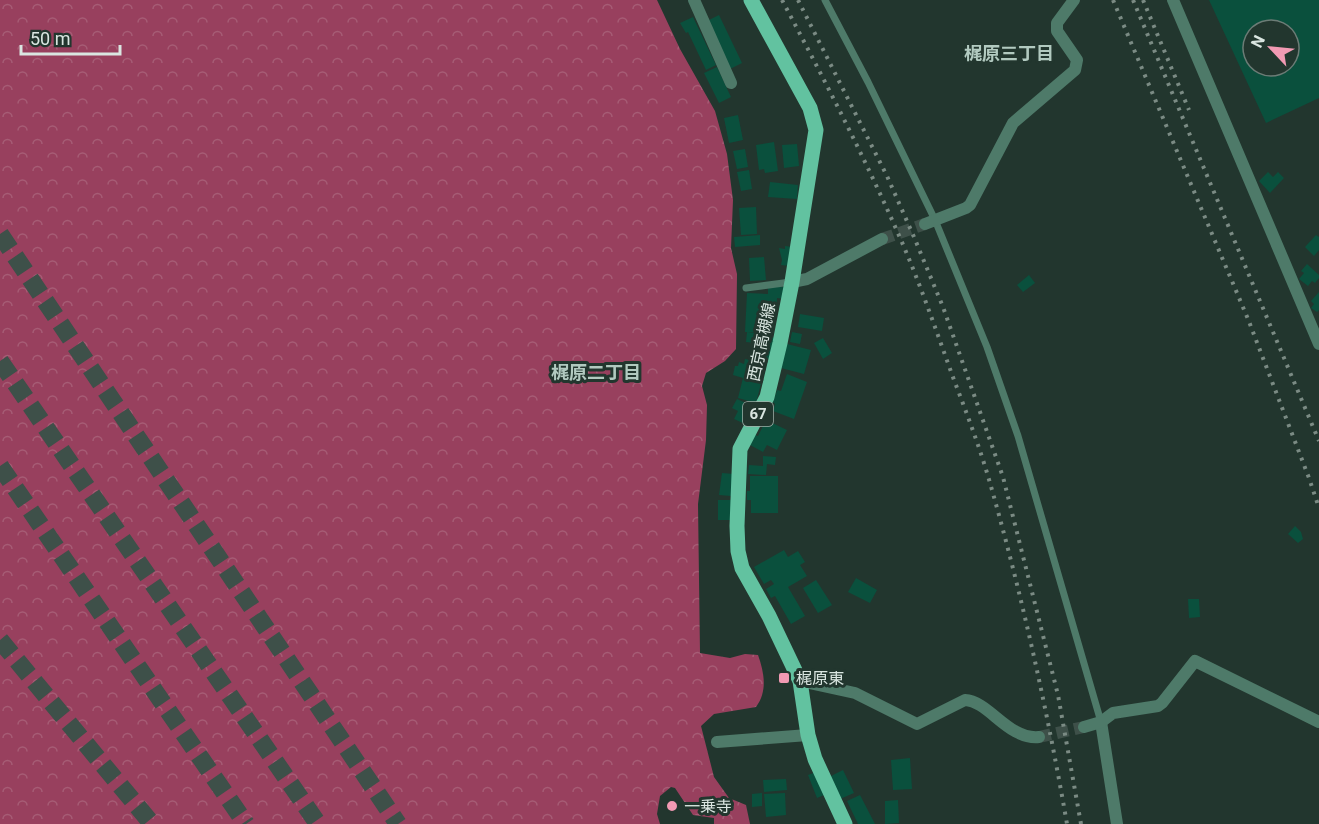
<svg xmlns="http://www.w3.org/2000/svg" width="1319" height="824" font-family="Roboto,'Noto Sans JP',sans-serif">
<defs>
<pattern id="forest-crowns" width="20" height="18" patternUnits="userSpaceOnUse" patternTransform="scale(1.5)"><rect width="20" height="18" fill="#98405e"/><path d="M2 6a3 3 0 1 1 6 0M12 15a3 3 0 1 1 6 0" fill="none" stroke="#a65c75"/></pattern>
</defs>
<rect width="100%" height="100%" fill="#22362e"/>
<path fill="url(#forest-crowns)" d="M 0,0 L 657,0 L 680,49 L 715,111 L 727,154 L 733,200 L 731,248 L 737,274 L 736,349 L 725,361 L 706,373 L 702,386 L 707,405 L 706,440 L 698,504 L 700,653 L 730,658 L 745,654 L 758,655 C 764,672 768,691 756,707 L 714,714 L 701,726 L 714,777 L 729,798 L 746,805 L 750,824 L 714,824 L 714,818 L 693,815 L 675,788 L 671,787 L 660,796 L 657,814 L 660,824 L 0,824 Z"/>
<g fill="#0a503d" fill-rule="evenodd">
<path d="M 1209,0 L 1319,0 L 1319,98 L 1266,123 ZM 1253,30 L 1289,30 L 1289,66 L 1253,66 Z"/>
<polygon points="719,15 742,63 730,69 707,21"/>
<polygon points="693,17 716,65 706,70 688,32 686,33 680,23"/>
<polygon points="717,67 731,97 719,103 704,73"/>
<polygon points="738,115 743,140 729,143 724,118"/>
<polygon points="774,142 778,171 765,173 764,169 759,170 756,145"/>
<polygon points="797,144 799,166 784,168 782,145"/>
<polygon points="745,149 748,167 737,169 733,151"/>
<polygon points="749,170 752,189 741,191 737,172"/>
<polygon points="1268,172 1273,177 1278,172 1284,178 1270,193 1259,181"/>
<polygon points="770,182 798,185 797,199 768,197"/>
<polygon points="756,207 757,234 741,235 739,208"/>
<polygon points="760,235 760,245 735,247 734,237"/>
<polygon points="1316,235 1319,237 1319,250 1314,256 1305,247"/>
<polygon points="785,246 793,247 790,266 781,265 782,260 779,248 785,249"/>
<polygon points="764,257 766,280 750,281 749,258"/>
<polygon points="1307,264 1319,275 1319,278 1315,283 1312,281 1308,286 1299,279 1304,273 1301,271"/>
<polygon points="1029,275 1035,283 1023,292 1017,285"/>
<polygon points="768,286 785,287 784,299 777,298 776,317 767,316 767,332 745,332 747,293 768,294"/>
<polygon points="1319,292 1319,310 1317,312 1311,308 1314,304 1311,301"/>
<polygon points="800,314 824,318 822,331 798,327"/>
<polygon points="747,332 757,333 756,343 746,342"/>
<polygon points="792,332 802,334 800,344 790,342"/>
<polygon points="760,336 776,338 770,359 762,358 763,349 758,349"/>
<polygon points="823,338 832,353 823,359 814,343"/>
<polygon points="787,344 811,350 804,374 781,368"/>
<polygon points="745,359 766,364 756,403 738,398 743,378 733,375 735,366 738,366 739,362 744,364"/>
<polygon points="787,374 807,382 794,419 773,411 775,404 773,402 777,390 781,391"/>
<polygon points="737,399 754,407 745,424 734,419 738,411 732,408"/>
<polygon points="766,420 787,430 777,450 767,445 763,452 750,445 755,435 758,436"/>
<polygon points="763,456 776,457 775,465 767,464 766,475 748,474 749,465 763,466"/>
<polygon points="722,473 734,474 731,496 719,495"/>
<polygon points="750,476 778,476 778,513 751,513 751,500 747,500 747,491 750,491"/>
<rect x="718" y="500" width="15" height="20"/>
<polygon points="1295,526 1301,532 1303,539 1298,543 1288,534"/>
<polygon points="784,550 788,557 798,551 805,562 800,565 807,576 788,587 805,616 791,624 775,596 771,598 766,589 774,584 771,580 764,584 754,567"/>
<polygon points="856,578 877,590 870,603 848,592"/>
<polygon points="816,580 832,605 818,613 803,588"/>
<polygon points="1188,599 1199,599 1200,617 1189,618"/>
<polygon points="910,758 912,789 893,790 891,760"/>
<polygon points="843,770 854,793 840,799 829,777"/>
<polygon points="816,772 824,795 817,798 808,775"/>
<polygon points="786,779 787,790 764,792 763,780"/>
<polygon points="762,793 762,806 752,807 752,794"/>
<polygon points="785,793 786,815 766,817 764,794"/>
<polygon points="860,795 875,824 858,824 847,801"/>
<polygon points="898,800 899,823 885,824 885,801"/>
</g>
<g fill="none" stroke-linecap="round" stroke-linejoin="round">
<g stroke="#3e5049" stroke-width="12" stroke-dasharray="12 6" stroke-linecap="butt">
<polyline points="882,239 925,224"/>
<polyline points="1039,737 1084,727"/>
</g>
<g stroke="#3e5049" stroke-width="18" stroke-dasharray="18 9" stroke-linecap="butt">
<polyline points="0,234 398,824"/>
<polyline points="0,361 318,824"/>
<polyline points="0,466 246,824"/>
<polyline points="0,640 152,824"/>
</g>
<g stroke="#4e7a69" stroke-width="7">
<polyline points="825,0 868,82 935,220 987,347 1018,436 1101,722"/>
<polyline points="746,288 791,282"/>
</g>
<g stroke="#4e7a69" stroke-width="12">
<polyline points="694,0 731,83"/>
<polyline points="1173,0 1319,344"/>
<polyline points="925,224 966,208 970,205 1013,123 1075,70 1077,60 1057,31 1057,23 1074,0"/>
<polyline points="792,282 807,279 882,239"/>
<path d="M 800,681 L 855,693 L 917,724 L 965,700 C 989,701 1008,740 1039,737"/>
<polyline points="1101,722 1117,824"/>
<polyline points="1084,727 1101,722 1113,713 1158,706 1162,703 1195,661 1319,722"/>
<polyline points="717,742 808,735"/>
</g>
<polyline stroke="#62c2a0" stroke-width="15" points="751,0 810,108 816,130 792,282 780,343 767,397 740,449 737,526 738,551 742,568 769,616 800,681 808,735 815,759 845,824"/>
<g stroke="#7b8b84" stroke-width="4" stroke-dasharray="3 6" stroke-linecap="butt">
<path d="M 782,0 C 824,79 865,158 901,240 C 921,286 937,333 954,380 C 967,414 980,448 990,483 C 1022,595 1047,709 1067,824"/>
<polyline points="798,0 887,176 914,237 943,307 1003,477 1058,695 1081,824"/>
<polyline points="1113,0 1248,319 1309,478 1319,508"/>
<polyline points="1133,0 1319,441"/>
<polyline points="1143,0 1189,110"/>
</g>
</g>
<g fill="#f19ab3" stroke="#22362e" stroke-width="2">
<rect x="778" y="672" width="12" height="12" rx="3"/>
<circle cx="672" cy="806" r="6"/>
</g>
<g text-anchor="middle" stroke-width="6" stroke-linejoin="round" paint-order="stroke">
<rect fill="#22362e" stroke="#a3b1ab" stroke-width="1.5" x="743" y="402" width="30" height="24" rx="4.5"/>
<g font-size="15" font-weight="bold" fill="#dae6e1">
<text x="758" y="419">67</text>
</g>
<g font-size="16" fill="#dae6e1" stroke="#22362e">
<text transform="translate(761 342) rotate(-78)" y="6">西京高槻線</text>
</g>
<g font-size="16" fill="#dae6e1" stroke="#22362e" text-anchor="start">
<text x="796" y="684">梶原東</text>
<text x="684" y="812">一乗寺</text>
</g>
<g font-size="18" font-weight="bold" fill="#b2cac0" stroke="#22362e">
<text x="1009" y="60">梶原三丁目</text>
<text x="596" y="379">梶原二丁目</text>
</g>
</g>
<g transform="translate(1271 48) rotate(296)"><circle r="28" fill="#22362e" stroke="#6c7c76" stroke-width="1.5"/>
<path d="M0-4.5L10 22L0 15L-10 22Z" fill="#f19ab3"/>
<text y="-9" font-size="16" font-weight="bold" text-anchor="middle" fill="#dae6e1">N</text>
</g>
<path d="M21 45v9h99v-9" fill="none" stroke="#dae6e1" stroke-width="3"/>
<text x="30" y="45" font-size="18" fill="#dae6e1" stroke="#22362e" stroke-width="4.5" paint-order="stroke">50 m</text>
</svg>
